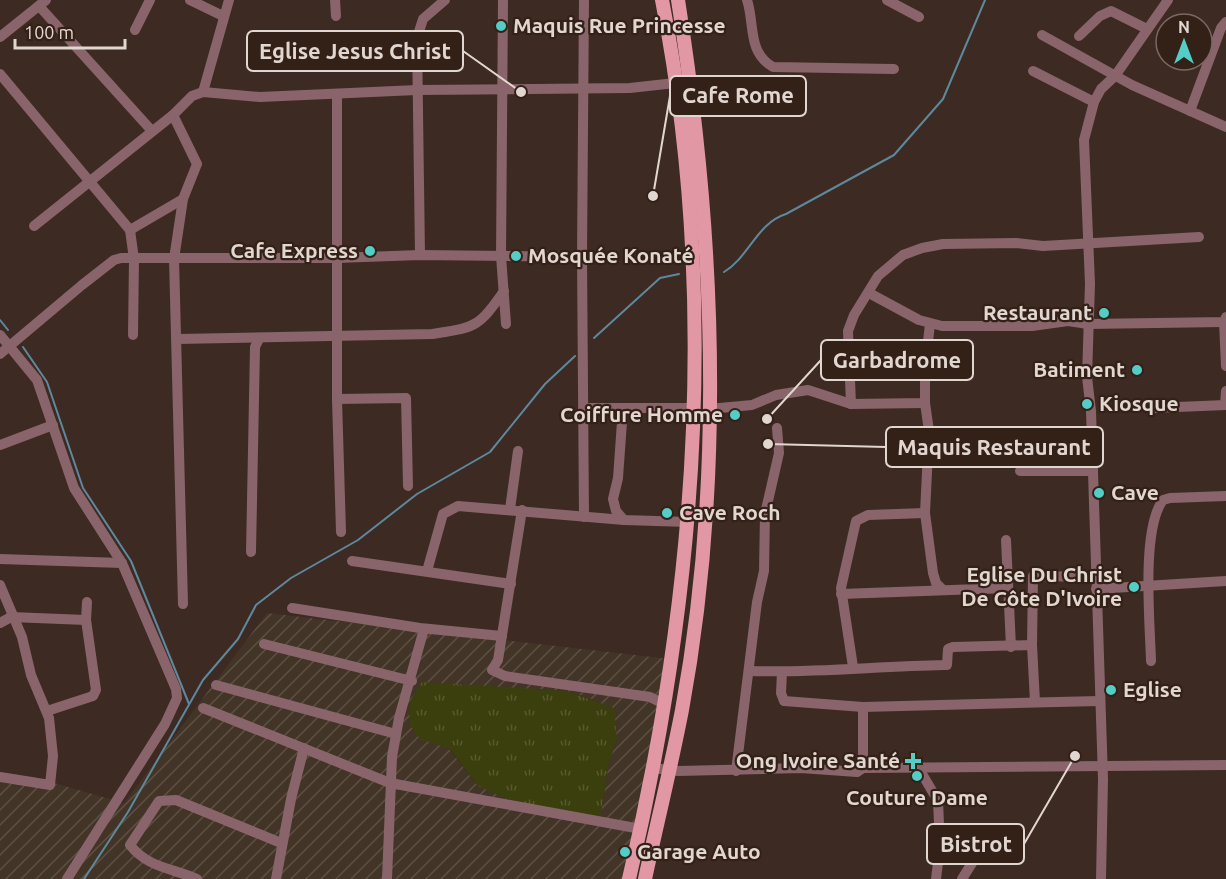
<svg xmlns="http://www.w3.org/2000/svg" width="1226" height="879" font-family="Ubuntu,sans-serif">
<defs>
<pattern id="industrial-furrows" width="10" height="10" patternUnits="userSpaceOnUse" patternTransform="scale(1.5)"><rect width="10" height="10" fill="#423426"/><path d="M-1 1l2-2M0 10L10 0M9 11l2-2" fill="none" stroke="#5d5144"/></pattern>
<pattern id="grass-tufts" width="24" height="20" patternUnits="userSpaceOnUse" patternTransform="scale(1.5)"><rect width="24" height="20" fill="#3b3e0d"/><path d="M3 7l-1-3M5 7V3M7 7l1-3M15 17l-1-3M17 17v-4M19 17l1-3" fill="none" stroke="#57592f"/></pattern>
</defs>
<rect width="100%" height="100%" fill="#3d2a22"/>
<path fill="url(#industrial-furrows)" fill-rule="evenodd" d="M 267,613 L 670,659 L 627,879 L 0,879 L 0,772 L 33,777 L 124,803 ZM 537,689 L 567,691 L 594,700 L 617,740 L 609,761 L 601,813 L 478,786 L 449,749 Z"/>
<polygon fill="url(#grass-tufts)" points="422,682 567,691 614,708 617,740 609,761 601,813 588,820 516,803 478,786 450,749 420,739 409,724 410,701"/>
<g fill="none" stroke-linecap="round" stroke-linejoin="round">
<g stroke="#5d899e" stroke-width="2">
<path d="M 724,272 C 749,257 757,223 786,214 L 894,155 L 943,99 L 985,0"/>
<polyline points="0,320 8,330"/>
<polyline points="594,338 660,278 679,274"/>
<polyline points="23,347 47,382 83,488 131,561 189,704"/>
<polyline points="84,879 128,812 203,680 238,639 256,605 291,578 358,540 417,494 490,452 545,384 575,356"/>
</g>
<g stroke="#89646a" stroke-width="10">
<polyline points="190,0 223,16"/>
<polyline points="335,0 336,16"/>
<polyline points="503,0 501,256 506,324"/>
<polyline points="584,0 582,257 584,517"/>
<path d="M 747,0 C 755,24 747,52 773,67 L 894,69"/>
<polyline points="887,0 919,17"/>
<polyline points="39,6 152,131"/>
<polyline points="135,30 150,0"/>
<polyline points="1042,35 1132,85 1226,127"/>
<polyline points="1079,36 1100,16 1111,11 1147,29"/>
<polyline points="0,37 46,0"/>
<polyline points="1033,71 1094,102"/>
<polyline points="0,74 130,230 134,259 133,335"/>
<polyline points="203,92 229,0"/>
<polyline points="337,95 337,399 341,532"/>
<polyline points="1190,111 1221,28 1226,22"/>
<polyline points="173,115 197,164 183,199 174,259 183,604"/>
<polyline points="34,226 173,115 192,96 203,92 260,97 417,90 630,88 675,83"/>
<polyline points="130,230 183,199"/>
<polyline points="420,255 417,38 423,19 445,0"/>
<polyline points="869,293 919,320 942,326 1032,326 1068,321 1088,324 1224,322 1226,317"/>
<polyline points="1224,322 1226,366"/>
<polyline points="930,324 925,367 925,403 851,404 848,331 854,315 878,276 903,255 922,248 943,244 1016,243 1043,246 1199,237"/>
<polyline points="0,335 37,380 74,488 122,563 176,689 177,698 165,724 67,879"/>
<path d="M 178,339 L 432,334 C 476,327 478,328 504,291"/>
<polyline points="0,354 82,285 114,260 121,258 336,258 420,255 582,257"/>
<polyline points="337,399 406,398 408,486"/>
<polyline points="925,403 929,431 925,513"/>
<polyline points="1225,405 1226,391"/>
<polyline points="583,408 694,408"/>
<polyline points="623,408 618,478 613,499 616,511 624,520"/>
<polyline points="1153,408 1226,405"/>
<polyline points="709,409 752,405 776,395 808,390 851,404"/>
<polyline points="0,445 53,425"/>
<polyline points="1020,471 1093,471"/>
<polyline points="510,509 518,451"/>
<polyline points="522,510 498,660 492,670 505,676 650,697 664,704"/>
<polyline points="1006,540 1011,647"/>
<polyline points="251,552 255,347 259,339"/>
<polyline points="0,559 122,563"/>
<polyline points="352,561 511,584"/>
<polyline points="427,571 443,514 458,506 624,520 688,522"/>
<polyline points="0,585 22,637 31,675 49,718 53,756 50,785 0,777"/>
<polyline points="1096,589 1226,581"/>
<polyline points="841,594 1007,588"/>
<polyline points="292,608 420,628 502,636"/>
<polyline points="0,623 11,617 86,620"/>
<polyline points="264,644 412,681"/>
<polyline points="1032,645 1033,576 1095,577"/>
<path d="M 1151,661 C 1150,624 1141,529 1163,500 L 1170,498 L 1226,496"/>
<polyline points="853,667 841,588 856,521 868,515 925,513 933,573 936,583 943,590"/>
<path d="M 751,671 C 816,673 879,666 944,665 L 947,665 L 948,649 L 953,647 L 1032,645 L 1035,702"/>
<polyline points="782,672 781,693 784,701 863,707 1099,701"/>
<polyline points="216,685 396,734"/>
<polyline points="863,707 863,768"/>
<polyline points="203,708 390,783 641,829"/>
<polyline points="47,711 93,696 96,690 86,620 87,602"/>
<polyline points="918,767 938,801 940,846 936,879"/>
<polyline points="653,768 678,771 801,768 857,772 863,768 1226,765"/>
<polyline points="736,771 757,602 764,571 765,514 779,453 777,428"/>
<path d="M 197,879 C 172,868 148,868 130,845 L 159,801 L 176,800 L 281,843"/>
<polyline points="276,879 291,799 304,748"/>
<polyline points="387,879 392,757 399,718 424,629"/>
<polyline points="962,879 979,852"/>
<polyline points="1101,879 1103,779 1091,411 1087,377 1090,284 1084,140 1094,102 1101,89 1115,76 1168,0"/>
</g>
<g stroke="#e197a4" stroke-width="14">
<path d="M 629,879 C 697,591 719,292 662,0"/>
<path d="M 645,879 C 657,823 671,767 682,710 C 725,476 715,234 678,0"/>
</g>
</g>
<g fill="#54cdc7" stroke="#332118" stroke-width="2">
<circle cx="501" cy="26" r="6"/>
<circle cx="370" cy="251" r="6"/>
<circle cx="516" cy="256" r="6"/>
<circle cx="1104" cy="313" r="6"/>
<circle cx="1137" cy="370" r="6"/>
<circle cx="1087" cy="404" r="6"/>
<circle cx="735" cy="415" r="6"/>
<circle cx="1099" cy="493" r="6"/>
<circle cx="667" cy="513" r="6"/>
<circle cx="1134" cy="587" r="6"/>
<circle cx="1111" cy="690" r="6"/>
<path d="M910 752h6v6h6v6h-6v6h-6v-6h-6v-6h6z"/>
<circle cx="917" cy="776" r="6"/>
<circle cx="625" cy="852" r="6"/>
</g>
<g text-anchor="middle" stroke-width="4.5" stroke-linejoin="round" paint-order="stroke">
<g font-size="21" font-weight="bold" fill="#e2d6d0" stroke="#332118" text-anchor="start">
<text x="513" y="33">Maquis Rue Princesse</text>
<text x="358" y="258" text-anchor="end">Cafe Express</text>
<text x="528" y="263">Mosquée Konaté</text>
<text x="1092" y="320" text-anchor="end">Restaurant</text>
<text x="1125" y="377" text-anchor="end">Batiment</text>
<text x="1099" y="411">Kiosque</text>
<text x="723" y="422" text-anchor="end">Coiffure Homme</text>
<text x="1111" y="500">Cave</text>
<text x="679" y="520">Cave Roch</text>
<text x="1122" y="582" text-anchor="end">Eglise Du Christ<tspan x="1122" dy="24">De Côte D'Ivoire</tspan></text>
<text x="1123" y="697">Eglise</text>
<text x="900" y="768" text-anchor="end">Ong Ivoire Santé</text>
<text x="917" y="805" text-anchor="middle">Couture Dame</text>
<text x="637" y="859">Garage Auto</text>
</g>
</g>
<path fill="none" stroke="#e2d6d0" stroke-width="2" d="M521 92L463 51M653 196L670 96M767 419L821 360M768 444L886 447M1075 756L1024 844"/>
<g fill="#e2d6d0" stroke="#332118" stroke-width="2">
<circle cx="521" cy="92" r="6"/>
<circle cx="653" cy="196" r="6"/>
<circle cx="767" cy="419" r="6"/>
<circle cx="768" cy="444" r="6"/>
<circle cx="1075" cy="756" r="6"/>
</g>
<g fill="#332118" stroke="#e2d6d0" stroke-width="2">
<rect x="247" y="31" width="216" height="40" rx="6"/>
<rect x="670" y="76" width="136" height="40" rx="6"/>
<rect x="821" y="340" width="152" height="40" rx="6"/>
<rect x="886" y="427" width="217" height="40" rx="6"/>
<rect x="927" y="824" width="97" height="40" rx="6"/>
</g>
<g font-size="22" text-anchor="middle" font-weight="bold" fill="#e2d6d0">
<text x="355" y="59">Eglise Jesus Christ</text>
<text x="738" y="103">Cafe Rome</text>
<text x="897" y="368">Garbadrome</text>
<text x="994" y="455">Maquis Restaurant</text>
<text x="976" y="852">Bistrot</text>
</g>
<g transform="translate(1184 42)"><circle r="28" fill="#332118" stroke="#796962" stroke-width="1.5"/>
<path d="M0-4.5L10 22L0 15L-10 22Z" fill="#54cdc7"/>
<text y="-9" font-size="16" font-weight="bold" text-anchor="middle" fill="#e2d6d0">N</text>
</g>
<path d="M15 39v9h110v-9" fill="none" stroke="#e2d6d0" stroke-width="3"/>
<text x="24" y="39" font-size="18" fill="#e2d6d0" stroke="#332118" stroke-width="4.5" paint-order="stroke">100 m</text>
</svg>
